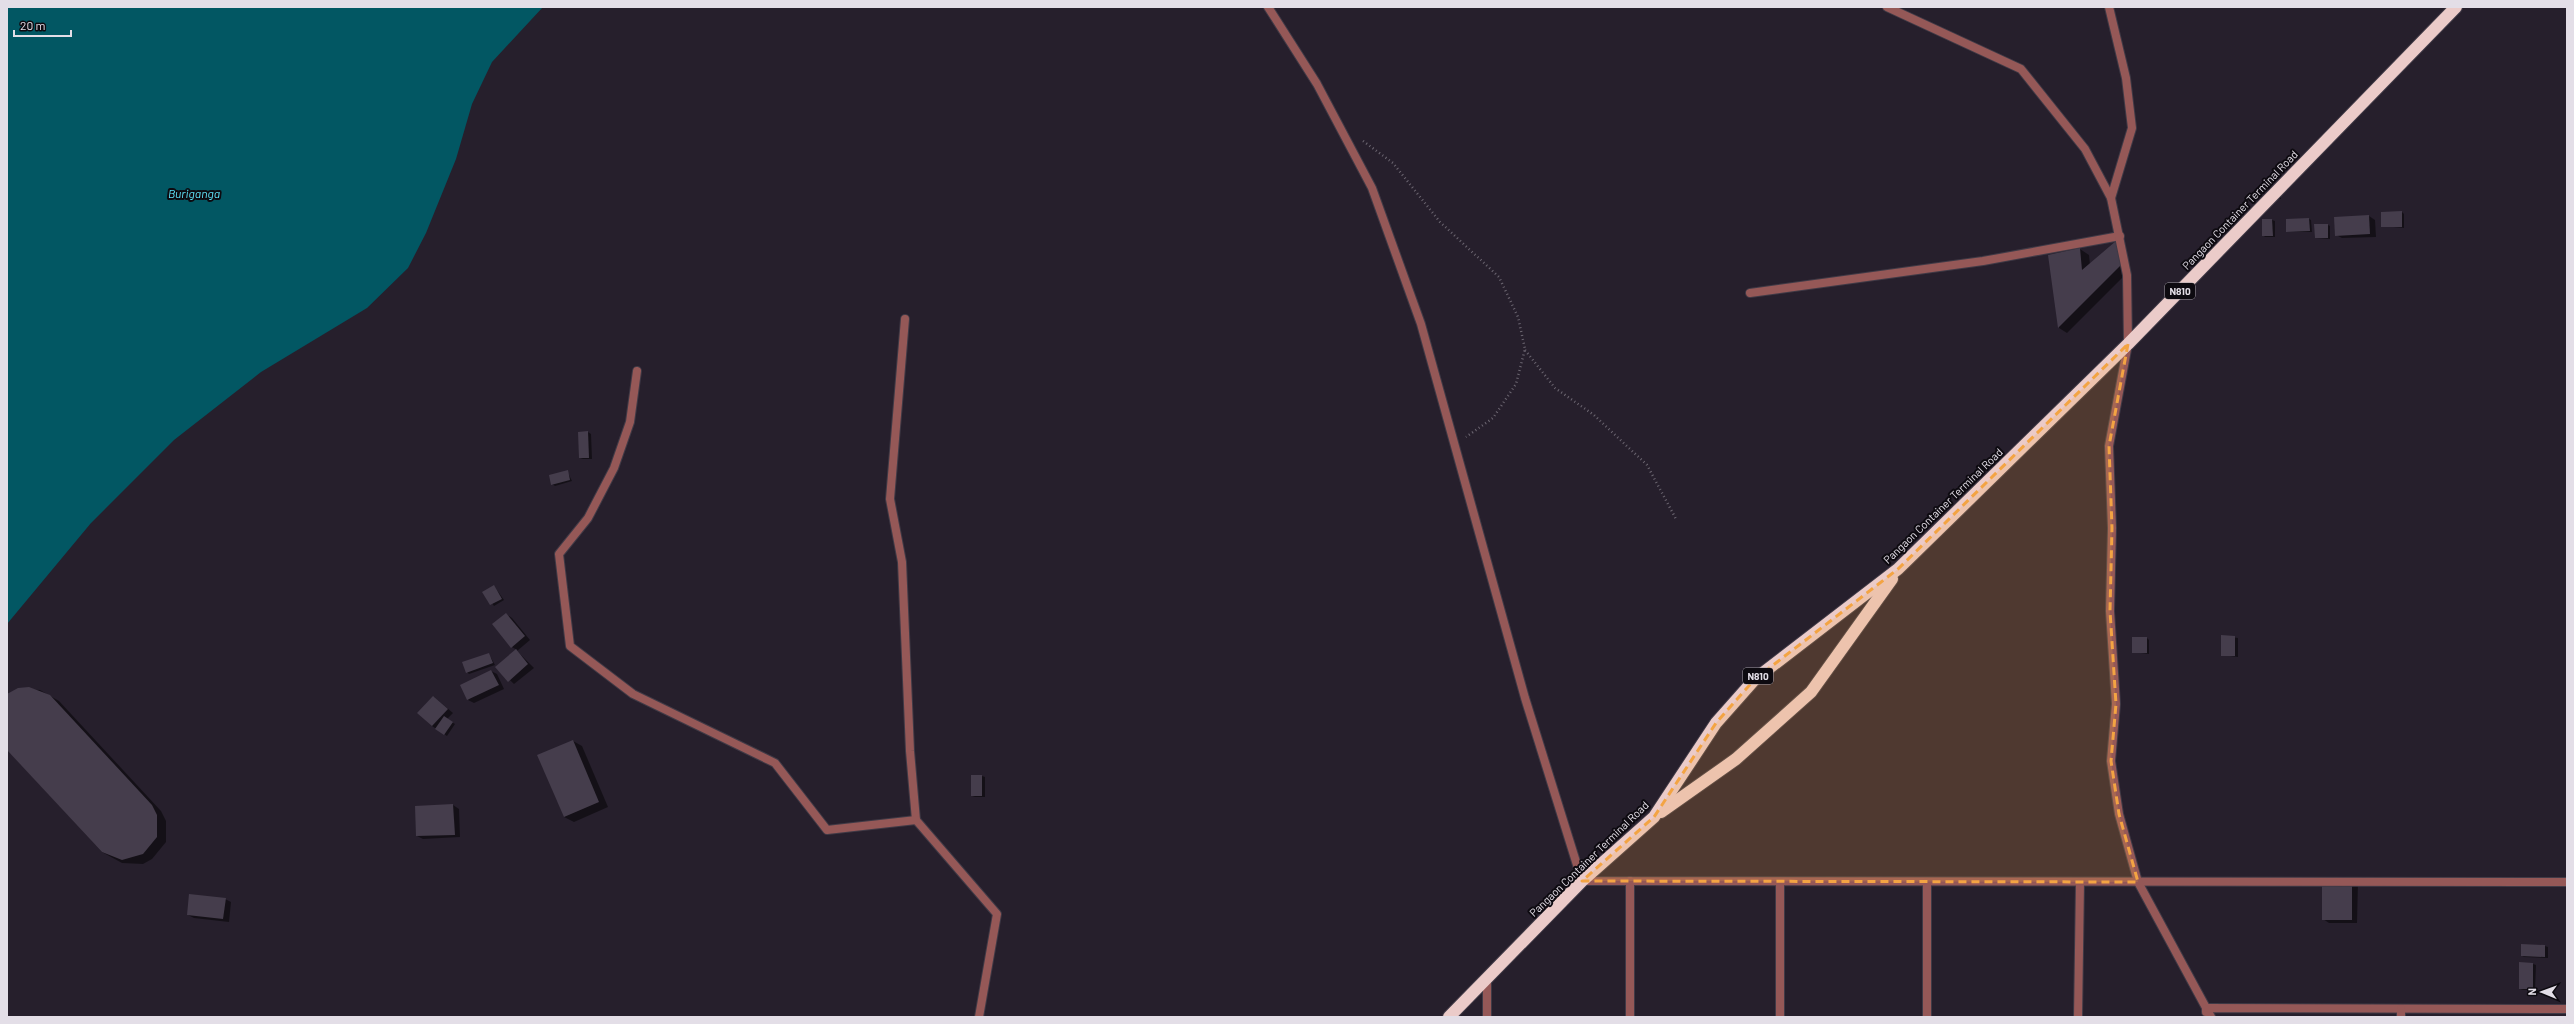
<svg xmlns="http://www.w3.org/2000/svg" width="2574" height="1024" font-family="Barlow,sans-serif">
<rect width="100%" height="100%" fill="#261f2c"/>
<polygon fill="#025763" points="7,7 543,7 492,62 472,104 456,159 426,233 408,268 367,308 261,372 174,440 91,523 7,624"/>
<g fill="#0007">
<polygon points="2268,186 2280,187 2281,199 2268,197"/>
<polygon points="2402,212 2404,214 2404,228 2382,226"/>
<polygon points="2369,216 2375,220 2376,237 2342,238 2336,235 2335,218"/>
<polygon points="2309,219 2311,220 2312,232 2287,232"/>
<polygon points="2272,220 2275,221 2275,237 2265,237 2263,235"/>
<polygon points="2328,225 2330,226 2330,239 2316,238"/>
<polygon points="2117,242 2125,248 2130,270 2067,333 2059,328 2049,256 2080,249 2089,255 2090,265"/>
<polygon points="588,432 591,434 592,459 583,459 580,458"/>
<polygon points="567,471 572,481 555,486 552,484"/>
<polygon points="494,586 504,600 494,606 484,592"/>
<polygon points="506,614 512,618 530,640 517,651 534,668 514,684 496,667 517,650 512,647"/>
<polygon points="2222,636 2238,638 2238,657 2222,655"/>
<polygon points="2147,638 2149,640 2149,654 2133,652"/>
<polygon points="489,654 495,665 469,674 467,672"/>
<polygon points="491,671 497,674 504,689 474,703 468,700"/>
<polygon points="19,689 40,690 59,701 161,811 166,821 166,842 152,859 143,864 122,863 102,852 7,749 7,697"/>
<polygon points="434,697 453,713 447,719 455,724 447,736 432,726"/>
<polygon points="573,741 582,746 608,807 574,822 564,817"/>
<polygon points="982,776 985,777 985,797 975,797 972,796"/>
<polygon points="453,805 459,809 460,837 423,839 417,836 416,807"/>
<polygon points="2323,878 2358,882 2357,923 2329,923 2323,919"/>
<polygon points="225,899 231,902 229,922 194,918 188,915"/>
<polygon points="2522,945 2545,946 2548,947 2548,958 2524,957 2522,956"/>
<polygon points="2533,964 2536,965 2535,990 2523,990 2520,989"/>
</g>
<g fill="#453d4c">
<polygon points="2402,211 2402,227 2381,227 2381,212"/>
<polygon points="2369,215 2370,234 2335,236 2334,217"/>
<polygon points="2309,218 2310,231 2286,232 2286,219"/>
<polygon points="2262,219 2272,219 2273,236 2262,236"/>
<polygon points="2314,224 2328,224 2328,238 2315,238"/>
<polygon points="2116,241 2121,265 2058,328 2048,255 2080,248 2082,270"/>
<polygon points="588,431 589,458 579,458 578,432"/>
<polygon points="568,470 570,480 551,485 549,475"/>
<polygon points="494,585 502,599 490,605 482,592"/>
<polygon points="506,613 525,636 511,648 492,624"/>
<polygon points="2221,635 2235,636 2235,656 2221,656"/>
<rect x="2132" y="637" width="15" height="16"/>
<polygon points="516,649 528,664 508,682 495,667"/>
<polygon points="489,653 493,663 466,673 462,662"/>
<polygon points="491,670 499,685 467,700 460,685"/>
<polygon points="29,687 50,695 152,805 157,815 157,837 143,854 122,860 102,852 7,750 7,694 18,688"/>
<polygon points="433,696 448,709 432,726 417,713"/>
<polygon points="444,716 453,722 444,735 435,729"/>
<polygon points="573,740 599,802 564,817 537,755"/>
<rect x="971" y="775" width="11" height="21"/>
<polygon points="453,804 455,835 416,836 415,806"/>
<polygon points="2322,877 2352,878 2352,920 2322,920"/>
<polygon points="189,894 226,898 223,919 187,915"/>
<polygon points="2521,944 2545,945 2545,957 2521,956"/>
<polygon points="2519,962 2533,963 2533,989 2519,989"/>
</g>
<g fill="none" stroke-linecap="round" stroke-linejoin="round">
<defs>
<g id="lane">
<polyline points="1750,293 1983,261 2120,236"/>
<polyline points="905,319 890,499 902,562 910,751 916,820 997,914 979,1017"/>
<polyline points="637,371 630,422 614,468 588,518 559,554 570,646 633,694 775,763 827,830 916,820"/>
</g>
<g id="street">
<polyline points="1268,7 1317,84 1372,188 1421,324 1525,698 1582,881 2567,882"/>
<polyline points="1887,7 2021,69 2085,149 2111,198"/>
<polyline points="2109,7 2126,78 2132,128 2111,198 2127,275 2128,344 2109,446 2112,528 2110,611 2116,704 2111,761 2119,814 2138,882 2211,1017"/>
<polyline points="1780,882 1780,1017"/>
<polyline points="2206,1012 2206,1008 2567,1009"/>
<polyline points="1487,1017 1487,980"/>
<polyline points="1630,1017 1630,881"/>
<polyline points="1927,1017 1927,882"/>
<polyline points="2078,1017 2080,882"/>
<polyline points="2401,1017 2401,1009"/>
</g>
<g id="highway">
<polyline points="1661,812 1736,759 1811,692 1892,579"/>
<polyline points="1449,1017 1582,881 1654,817 1716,723 1755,679 1898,569 2128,344 2456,7"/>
</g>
</defs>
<use href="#lane" stroke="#403a46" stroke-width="10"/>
<use href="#street" stroke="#403a46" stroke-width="10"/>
<use href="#highway" stroke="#403a46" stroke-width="14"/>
<g stroke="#6c6671" stroke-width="2.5" stroke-dasharray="1 3" stroke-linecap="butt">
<polyline points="1363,141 1393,163 1440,222 1499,277 1518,317 1525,349 1516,384 1493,418 1466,437"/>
<polyline points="1525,350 1555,388 1594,415 1647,465 1676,519"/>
</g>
<use href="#lane" stroke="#955857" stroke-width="8"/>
<use href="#street" stroke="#955857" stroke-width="8"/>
<use href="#highway" stroke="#ebcbc9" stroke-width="12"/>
</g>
<path fill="#f3a443" fill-opacity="0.2" stroke="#f3a443" stroke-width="3" stroke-dasharray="8 5" stroke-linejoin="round" d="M 2128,344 L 2109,446 L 2112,528 L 2110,611 L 2116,704 L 2111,761 L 2119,814 L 2138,882 L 1582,881 L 1654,817 L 1716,723 L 1755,679 L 1898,569 Z"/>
<g text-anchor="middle" stroke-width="4" stroke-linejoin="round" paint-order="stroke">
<g fill="#0d0a10" stroke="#a39ea6" stroke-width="1">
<rect x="2165" y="283" width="30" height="16" rx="3"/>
<rect x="1743" y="668" width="30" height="16" rx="3"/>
</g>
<g font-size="10" font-weight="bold" fill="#e3dee7">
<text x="2180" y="295">N810</text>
<text x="1758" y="680">N810</text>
</g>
<g font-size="11" fill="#e3dee7" stroke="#0d0a10">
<text transform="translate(2240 210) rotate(-46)" y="4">Pangaon Container Terminal Road</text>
<text transform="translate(1943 506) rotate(-44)" y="4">Pangaon Container Terminal Road</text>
<text transform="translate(1589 859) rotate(-44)" y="4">Pangaon Container Terminal Road</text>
</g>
<g font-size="12" font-style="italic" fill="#5ee5fb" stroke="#0d0a10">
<text x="194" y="198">Buriganga</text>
</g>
</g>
<rect width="2574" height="1024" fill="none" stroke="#e3dee7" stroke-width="16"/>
<g transform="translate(2542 992) rotate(271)" stroke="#0d0a10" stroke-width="3" paint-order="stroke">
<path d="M0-3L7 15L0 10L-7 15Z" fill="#e3dee7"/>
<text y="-6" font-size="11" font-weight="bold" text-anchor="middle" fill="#e3dee7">N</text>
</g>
<path d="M14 30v6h57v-6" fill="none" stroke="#e3dee7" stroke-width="2"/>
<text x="20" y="30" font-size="12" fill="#e3dee7" stroke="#0d0a10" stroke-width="3" paint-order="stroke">20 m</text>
</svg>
